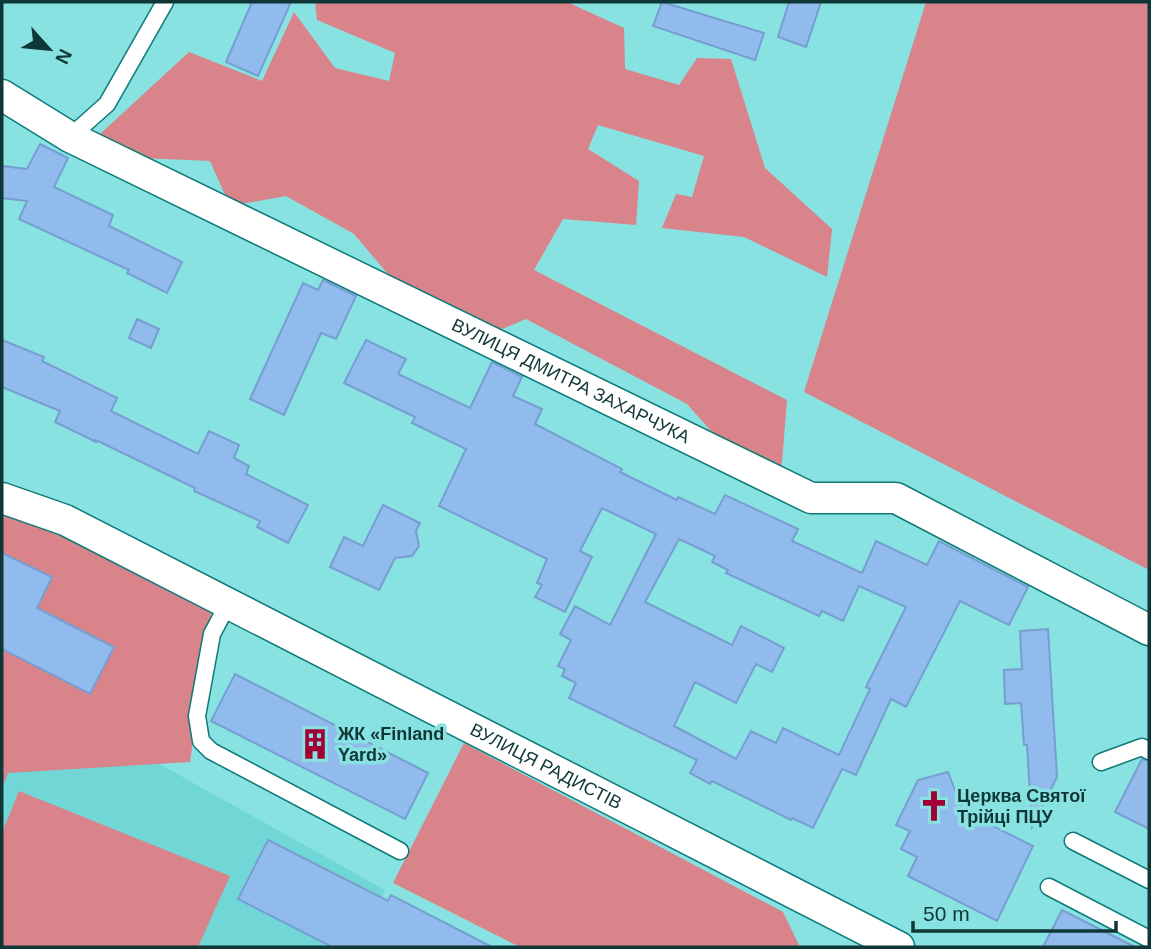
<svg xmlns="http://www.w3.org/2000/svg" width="1151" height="949" font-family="Helvetica,sans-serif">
<rect width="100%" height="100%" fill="#88e2e1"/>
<polygon fill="#71d7d6" points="154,761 385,890 356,947 2,947 2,769"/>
<g fill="#d9838a">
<polygon points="315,2 567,2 624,28 625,69 679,85 697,58 731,59 765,168 832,229 827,277 744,237 662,228 676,194 692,197 704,156 598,125 588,149 639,181 636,225 563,219 534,270 787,400 781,475 726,448 687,404 526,319 491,334 399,287 354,234 286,196 230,206 210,161 140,158 99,135 189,52 262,81 294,12 335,68 389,81 395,53 317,20"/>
<polygon points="926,2 1149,2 1149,570 804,392"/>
<polygon points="2,510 94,546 212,607 190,762 8,773 2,788"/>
<polygon points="464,743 783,912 800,947 520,947 393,883"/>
<polygon points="19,791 230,876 198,947 2,947 2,833"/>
</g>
<g fill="#91baed" stroke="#769ed0" stroke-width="2" fill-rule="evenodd">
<polygon points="252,2 291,2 258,76 226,62"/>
<polygon points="662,2 764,33 755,60 653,26"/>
<polygon points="789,2 821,2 806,47 778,37"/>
<polygon points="40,144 68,158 54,187 113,215 109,226 182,262 167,293 127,273 129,270 19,219 27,201 2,198 2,166 27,169"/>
<polygon points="323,280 356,296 336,339 321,333 284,415 250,399 303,283 318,290"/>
<polygon points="137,319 159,329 151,348 129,338"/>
<polygon points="2,340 44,357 42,361 117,398 111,411 198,454 209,431 239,445 234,458 249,466 246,474 308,505 288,543 257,527 260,521 194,491 195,488 96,440 96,442 55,422 60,411 2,387"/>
<path d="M 366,340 L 406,359 L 398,374 L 470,408 L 492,362 L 522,377 L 513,396 L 542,409 L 535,424 L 622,469 L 620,472 L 677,500 L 678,497 L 715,514 L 725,495 L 798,529 L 792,541 L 862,573 L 876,541 L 927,565 L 939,541 L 1028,587 L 1009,625 L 960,601 L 906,707 L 891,699 L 856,775 L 842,769 L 813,828 L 792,818 L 791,820 L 712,781 L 710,784 L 690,773 L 697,760 L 569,698 L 576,683 L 562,676 L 565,669 L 558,666 L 571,640 L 560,634 L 575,606 L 610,625 L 656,534 L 602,508 L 580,551 L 592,557 L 565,612 L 535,597 L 542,585 L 537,583 L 547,559 L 439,506 L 466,449 L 412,423 L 415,417 L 344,383 ZM 679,539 L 715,556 L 712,562 L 728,570 L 726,573 L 819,616 L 822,611 L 843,621 L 859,586 L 906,607 L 866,687 L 870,689 L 839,755 L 783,728 L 776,743 L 751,731 L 736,759 L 674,726 L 695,682 L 736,703 L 756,664 L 772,672 L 784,648 L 741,626 L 732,645 L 645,602 Z"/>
<polygon points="383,505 420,523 416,531 419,546 412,556 395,558 379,590 330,567 344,537 363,546"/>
<polygon points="2,553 52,577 37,608 114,647 90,694 2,649"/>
<polygon points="1048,629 1057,777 1032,827 1027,745 1024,745 1021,703 1005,704 1004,670 1022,669 1020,631"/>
<polygon points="235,674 428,773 405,819 211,721"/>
<polygon points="1142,759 1149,761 1149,829 1115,812"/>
<polygon points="948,772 963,811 1033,846 997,921 908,876 917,857 901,849 910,831 896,825 918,780"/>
<polygon points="268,840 388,901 391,895 492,947 332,947 238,899"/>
<polygon points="1062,910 1135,947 1043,947"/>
</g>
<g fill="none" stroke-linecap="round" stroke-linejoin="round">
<defs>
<g id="service">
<polyline points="70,137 107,104 165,2"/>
<polyline points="228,604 212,634 197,716 201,741 211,751 400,851"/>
<polyline points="1101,762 1142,747 1149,751"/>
<polyline points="1073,841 1149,880"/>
<polyline points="1049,887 1149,939"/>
</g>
<g id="minor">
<path id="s1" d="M 2,95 L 70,137 L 811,498 L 896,498 L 1149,630"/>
<path id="s2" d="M 2,498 L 65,520 L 899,947"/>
</g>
</defs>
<use href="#service" stroke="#0e7979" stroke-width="19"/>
<use href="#minor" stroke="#0e7979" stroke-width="33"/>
<use href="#service" stroke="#fff" stroke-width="16"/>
<use href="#minor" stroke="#fff" stroke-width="30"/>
</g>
<defs>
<symbol id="building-bare" viewBox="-9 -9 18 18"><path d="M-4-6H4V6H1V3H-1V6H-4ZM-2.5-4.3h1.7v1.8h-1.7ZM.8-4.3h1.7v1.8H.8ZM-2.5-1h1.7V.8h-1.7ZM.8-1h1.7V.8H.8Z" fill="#a10134" stroke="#88e2e1" stroke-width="2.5" paint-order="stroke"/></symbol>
<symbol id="church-bare" viewBox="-9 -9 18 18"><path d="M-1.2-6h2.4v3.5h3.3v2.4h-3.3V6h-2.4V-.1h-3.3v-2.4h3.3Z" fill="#a10134" stroke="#88e2e1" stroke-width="2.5" paint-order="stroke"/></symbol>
</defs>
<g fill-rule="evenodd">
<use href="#building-bare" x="293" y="722" width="44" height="44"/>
<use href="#church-bare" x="912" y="784" width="44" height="44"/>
</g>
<g text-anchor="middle" stroke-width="7" stroke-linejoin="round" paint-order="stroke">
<g font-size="18" fill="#103737" stroke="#88e2e1">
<text dy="6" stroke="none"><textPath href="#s1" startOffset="637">ВУЛИЦЯ ДМИТРА ЗАХАРЧУКА</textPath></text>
<text dy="6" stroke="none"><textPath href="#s2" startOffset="607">ВУЛИЦЯ РАДИСТІВ</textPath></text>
</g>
<g font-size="18" font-weight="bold" fill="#103737" stroke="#88e2e1" text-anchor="start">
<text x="338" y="740">ЖК «Finland<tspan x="338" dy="21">Yard»</tspan></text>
<text x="957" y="802">Церква Святої<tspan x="957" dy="21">Трійці ПЦУ</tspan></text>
</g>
</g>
<rect width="1151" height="949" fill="none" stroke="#103737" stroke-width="7"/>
<g transform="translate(49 49) rotate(117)" stroke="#88e2e1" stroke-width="5" paint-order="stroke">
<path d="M0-5L12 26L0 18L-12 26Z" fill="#103737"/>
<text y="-10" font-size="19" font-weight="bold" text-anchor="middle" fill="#103737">N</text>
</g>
<path d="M913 921v10h203v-10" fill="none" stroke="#103737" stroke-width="3.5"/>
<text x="923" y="921" font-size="21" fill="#103737" stroke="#88e2e1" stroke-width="5" paint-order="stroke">50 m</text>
</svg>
